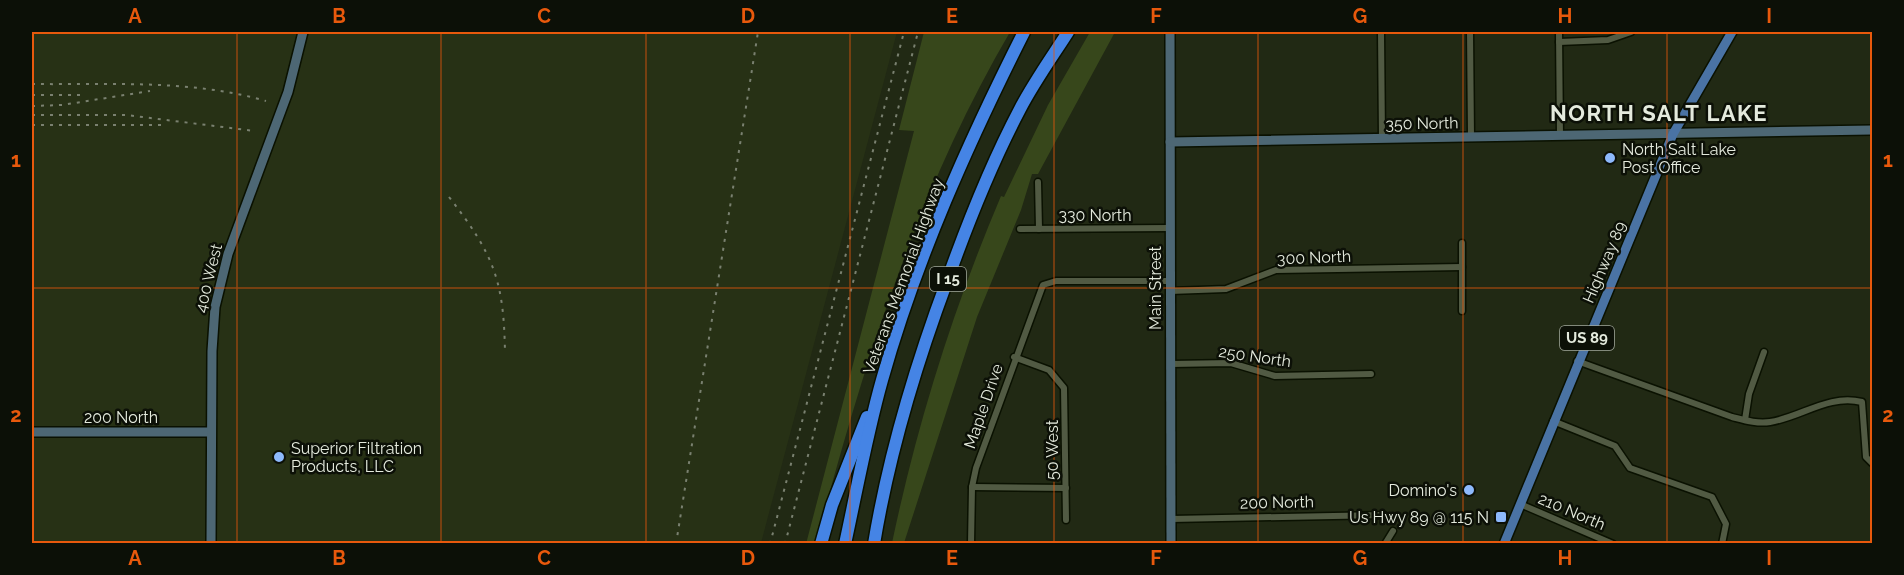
<svg xmlns="http://www.w3.org/2000/svg" width="1904" height="575" font-family="Raleway,sans-serif">
<rect width="100%" height="100%" fill="#212914"/>
<polygon fill="#273115" points="32,32 897,32 761,543 32,543"/>
<g fill="#37471b">
<path d="M 924,32 L 1010,32 C 917,191 863,366 816,543 L 806,544 L 914,131 L 899,130 Z"/>
<path d="M 1090,32 L 1115,32 L 1038,174 L 1032,174 L 1021,210 L 977,317 L 904,543 L 892,543 C 917,424 953,309 1001,196 L 1004,197 L 1048,105 Z"/>
</g>
<g fill="none" stroke-linecap="round" stroke-linejoin="round">
<defs>
<g id="street">
<polyline points="1381,32 1382,139"/>
<polyline points="1470,32 1471,137"/>
<polyline points="1559,32 1560,136"/>
<polyline points="1559,42 1608,40 1631,32"/>
<polyline points="1038,182 1039,229"/>
<polyline points="1020,229 1170,228"/>
<polyline points="1462,243 1462,311"/>
<polyline points="1170,291 1226,289 1276,270 1462,267"/>
<polyline points="1014,357 1049,370 1064,388 1066,520"/>
<path d="M 1577,361 L 1732,417 C 1744,420 1757,424 1770,422 C 1802,417 1828,394 1862,402 L 1866,457 L 1872,463"/>
<polyline points="1171,364 1231,363 1275,376 1371,374"/>
<polyline points="1745,420 1749,394 1764,352"/>
<polyline points="1553,421 1615,446 1630,468 1712,497 1726,524 1722,544"/>
<polyline points="972,487 1066,488"/>
<polyline points="1520,504 1613,544"/>
<polyline points="1171,519 1384,515"/>
<polyline points="971,544 972,487 976,468 1043,285 1056,281 1170,281"/>
<polyline points="1385,544 1393,531"/>
</g>
<g id="secondary">
<polyline points="1170,32 1171,544"/>
<polyline points="1170,142 1872,130"/>
<polyline points="32,432 211,432"/>
<polyline points="211,544 212,351 215,307 228,254 288,92 303,32"/>
</g>
<polyline id="primary" points="1504,544 1673,134 1732,32"/>
<g id="highway">
<polyline points="821,544 832,505 867,417"/>
<path d="M 845,544 C 857,489 867,433 882,380 C 916,259 968,143 1024,32"/>
<path d="M 874,544 C 889,453 915,367 947,281 C 968,222 991,164 1020,109 C 1034,82 1052,57 1068,32"/>
</g>
</defs>
<use href="#street" stroke="#0a1101" stroke-width="9"/>
<use href="#secondary" stroke="#0a1101" stroke-width="12"/>
<use href="#primary" stroke="#0a1101" stroke-width="12"/>
<use href="#highway" stroke="#0a1101" stroke-width="15"/>
<use href="#street" stroke="#515a43" stroke-width="6"/>
<use href="#secondary" stroke="#4d6774" stroke-width="9"/>
<use href="#primary" stroke="#4a73a4" stroke-width="9"/>
<use href="#highway" stroke="#4584e5" stroke-width="12"/>
<g stroke="#7a8170" stroke-width="2" stroke-dasharray="3 6" stroke-linecap="butt">
<path d="M 32,84 C 110,85 190,79 266,101"/>
<polyline points="32,95 82,95"/>
<polyline points="32,106 62,105 150,91"/>
<polyline points="32,115 126,115 255,131"/>
<polyline points="32,125 162,125"/>
<path d="M 449,197 C 494,255 504,280 505,354"/>
<polyline points="676,544 758,32"/>
<polyline points="770,544 904,32"/>
<polyline points="785,544 918,32"/>
</g>
</g>
<path fill="none" stroke="#e8590c" stroke-width="1.5" stroke-opacity="0.55" d="M 237,32 L 237,544M 441,32 L 441,544M 646,32 L 646,544M 850,32 L 850,544M 1054,32 L 1054,544M 1258,32 L 1258,544M 1463,32 L 1463,544M 1667,32 L 1667,544M 32,288 L 1872,288"/>
<g fill="#8db9fc" stroke="#0c1007" stroke-width="2">
<circle cx="1610" cy="158" r="6"/>
<circle cx="279" cy="457" r="6"/>
<circle cx="1469" cy="490" r="6"/>
<rect x="1495" y="511" width="12" height="12" rx="3"/>
</g>
<g text-anchor="middle" stroke-width="5" stroke-linejoin="round" paint-order="stroke">
<g fill="#0c1007" stroke="#a3a99d" stroke-width="1.5">
<rect x="930" y="267" width="36" height="24" rx="4.5"/>
<rect x="1560" y="326" width="54" height="24" rx="4.5"/>
</g>
<g font-size="15" font-weight="bold" fill="#e4eadd">
<text x="948" y="284">I 15</text>
<text x="1587" y="343">US 89</text>
</g>
<g font-size="16" fill="#e4eadd" stroke="#0c1007">
<text transform="translate(1422 123) rotate(-1)" y="6">350 North</text>
<text x="1095" y="221">330 North</text>
<text transform="translate(1314 257) rotate(-2)" y="6">300 North</text>
<text transform="translate(1604 262) rotate(-67)" y="6">Highway 89</text>
<text transform="translate(903 276) rotate(-70)" y="6">Veterans Memorial Highway</text>
<text transform="translate(208 278) rotate(-76)" y="6">400 West</text>
<text transform="translate(1155 288) rotate(-90)" y="6">Main Street</text>
<text transform="translate(1255 356) rotate(8)" y="6">250 North</text>
<text transform="translate(983 406) rotate(-71)" y="6">Maple Drive</text>
<text x="121" y="423">200 North</text>
<text transform="translate(1052 450) rotate(-90)" y="6">50 West</text>
<text transform="translate(1277 502) rotate(-1)" y="6">200 North</text>
<text transform="translate(1572 511) rotate(23)" y="6">210 North</text>
</g>
<g font-size="16" fill="#e4eadd" stroke="#0c1007" text-anchor="start">
<text x="1622" y="155">North Salt Lake<tspan x="1622" dy="18">Post Office</tspan></text>
<text x="291" y="454">Superior Filtration<tspan x="291" dy="18">Products, LLC</tspan></text>
<text x="1457" y="496" text-anchor="end">Domino's</text>
<text x="1489" y="523" text-anchor="end">Us Hwy 89 @ 115 N</text>
</g>
<g font-size="22" font-weight="bold" letter-spacing="1.5" fill="#e4eadd" stroke="#0c1007">
<text x="1659" y="121">NORTH SALT LAKE</text>
</g>
</g>
<rect width="1904" height="575" fill="none" stroke="#0c1007" stroke-width="66"/>
<rect x="33" y="33" width="1838" height="509" fill="none" stroke="#e8590c" stroke-width="2"/>
<g font-size="20" text-anchor="middle" font-weight="bold" fill="#e8590c">
<text x="135" y="23">A</text>
<text x="339" y="23">B</text>
<text x="544" y="23">C</text>
<text x="748" y="23">D</text>
<text x="952" y="23">E</text>
<text x="1156" y="23">F</text>
<text x="1360" y="23">G</text>
<text x="1565" y="23">H</text>
<text x="1769" y="23">I</text>
<text x="16" y="167">1</text>
<text x="1888" y="167">1</text>
<text x="16" y="422">2</text>
<text x="1888" y="422">2</text>
<text x="135" y="565">A</text>
<text x="339" y="565">B</text>
<text x="544" y="565">C</text>
<text x="748" y="565">D</text>
<text x="952" y="565">E</text>
<text x="1156" y="565">F</text>
<text x="1360" y="565">G</text>
<text x="1565" y="565">H</text>
<text x="1769" y="565">I</text>
</g>
</svg>
